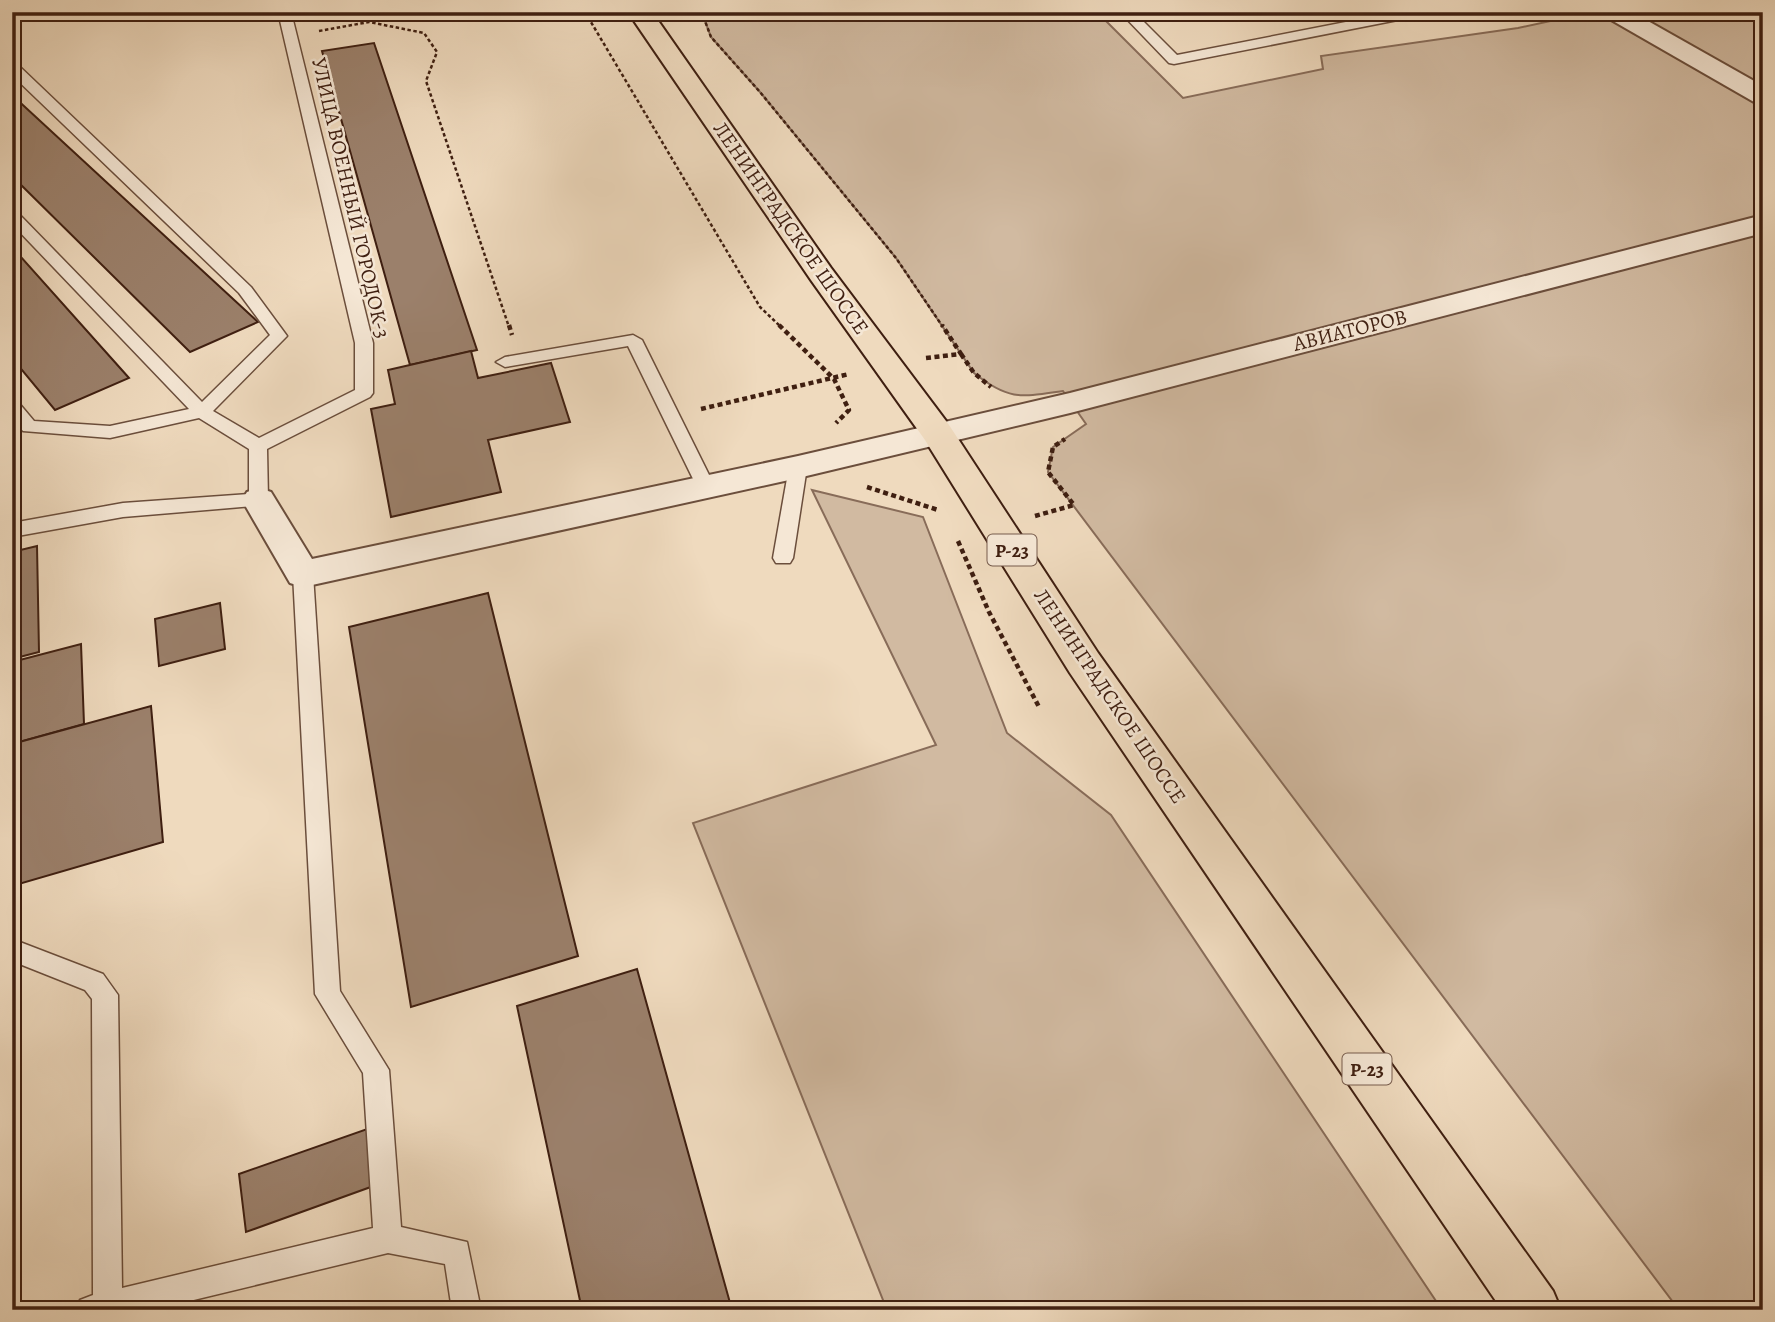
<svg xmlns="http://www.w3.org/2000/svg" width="1775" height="1322" font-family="Alegreya,serif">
<rect width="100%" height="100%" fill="#efdabe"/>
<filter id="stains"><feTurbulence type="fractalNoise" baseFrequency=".00286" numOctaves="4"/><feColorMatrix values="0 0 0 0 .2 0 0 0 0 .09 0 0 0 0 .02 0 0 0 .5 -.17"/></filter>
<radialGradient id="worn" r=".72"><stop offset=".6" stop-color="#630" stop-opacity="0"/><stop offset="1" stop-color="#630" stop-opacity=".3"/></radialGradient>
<g fill="#d1baa1" stroke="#886c59" stroke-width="2">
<path d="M 710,12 L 1097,12 L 1183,98 L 1323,69 L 1321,56 L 1518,28 L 1592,12 L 1763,12 L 1763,1310 L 1679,1310 L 1048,472 L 1053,447 L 1086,424 L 1063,391 C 1022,397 1009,401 974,373 L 896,258 L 760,92 L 711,37 L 705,21 Z"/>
<polygon points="812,490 923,517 1007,733 1111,815 1442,1310 887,1310 693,823 936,745"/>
</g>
<g fill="#9b806b" stroke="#3f1f11" stroke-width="2">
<polygon points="374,43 477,350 410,365 322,51"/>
<polygon points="12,95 258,322 190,352 12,176"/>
<polygon points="12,247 129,378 55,410 12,358"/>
<polygon points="471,351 478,378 551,363 570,422 488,440 501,492 391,517 371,409 395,404 388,370"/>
<polygon points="37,546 39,652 12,659 12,552"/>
<polygon points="488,593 578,956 411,1007 349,627"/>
<polygon points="220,603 225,649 159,666 155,619"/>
<polygon points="81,644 84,724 12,744 12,662"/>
<polygon points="151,706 163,842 12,886 12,744"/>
<polygon points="637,969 732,1310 582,1310 517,1006"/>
<polygon points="370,1128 379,1184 246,1232 239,1174"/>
</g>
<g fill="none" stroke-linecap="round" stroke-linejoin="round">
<defs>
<g id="lane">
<polygon points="278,12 291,12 373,343 373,393 370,397 267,449 268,500 266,505 123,517 12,537 12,523 123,503 249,494 249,449 199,418 110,438 23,431 12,418 12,400 18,402 34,421 110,426 189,409 12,224 12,210 17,212 202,402 270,335 239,293 12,75 12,63 17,64 251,287 287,336 213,411 259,438 355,390 355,343"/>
<polygon points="1120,12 1134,12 1177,55 1397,12 1424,12 1418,16 1174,64 1169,63"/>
<polygon points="633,335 642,340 715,487 713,492 699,492 697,487 628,346 505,367 496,362 505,357"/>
<polygon points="798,461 805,463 807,467 793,558 790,563 776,563 773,558 789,467 791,463"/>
<polygon points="303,567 310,569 313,574 340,991 389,1070 401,1227 467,1242 481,1310 452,1310 445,1264 388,1253 152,1310 76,1310 80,1300 93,1295 92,999 85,990 12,961 12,939 103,974 118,995 122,1288 373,1228 363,1073 315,994 293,574 296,569"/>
</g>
<g id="street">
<polygon points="1602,12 1632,12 1763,86 1763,105 1754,102 1606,17"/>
<polygon points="1763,215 1763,233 1070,413 798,478 303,587 290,583 242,500 247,492 259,488 271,492 312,559 798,456 1070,393"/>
</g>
<polygon id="highway" points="628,12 652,12 831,268 949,425 1098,653 1553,1291 1561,1310 1502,1310 1070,673 925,440 811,280"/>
</defs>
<use href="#lane" stroke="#6b4e3c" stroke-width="3"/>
<use href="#street" stroke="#6b4e3c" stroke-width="4"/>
<use href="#highway" stroke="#3f1f11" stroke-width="4"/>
<g stroke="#3f1f11" stroke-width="2.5" stroke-dasharray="3.5 2.5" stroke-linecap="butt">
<polyline points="585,12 760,307 781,327"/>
<polyline points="710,12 705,21 711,37 760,92 896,258 943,327"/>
<polyline points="319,31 369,22 424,33 437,52 426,81 509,327"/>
</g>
<g stroke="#3f1f11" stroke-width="4.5" stroke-dasharray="5 3.5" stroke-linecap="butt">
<polyline points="509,325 512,335"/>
<polyline points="779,325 834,379 849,410 836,423"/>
<polyline points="961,354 974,373 991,387"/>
<polyline points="926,358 961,354 942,325"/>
<polyline points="701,409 849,374"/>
<polyline points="867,487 938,510"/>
<polyline points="1035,516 1074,505 1048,472 1053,447 1065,439"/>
<polyline points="958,541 989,612 1039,707"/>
</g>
<use href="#lane" fill="#f5e7d5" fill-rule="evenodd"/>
<use href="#street" fill="#f5e7d5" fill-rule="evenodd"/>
<use href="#highway" fill="#efdabe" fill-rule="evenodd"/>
</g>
<g text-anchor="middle" stroke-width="5" stroke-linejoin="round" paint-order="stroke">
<g fill="#f5e7d5" stroke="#765b4c" stroke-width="2">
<rect x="987.5" y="534.5" width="49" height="31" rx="5"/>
<rect x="1342.5" y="1053.5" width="49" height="31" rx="5"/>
</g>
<g font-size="19" font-weight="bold" fill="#3f1f11">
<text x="1012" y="557">Р-23</text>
<text x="1367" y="1076">Р-23</text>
</g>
<g font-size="21" fill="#3f1f11" stroke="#f5e7d5">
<text transform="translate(351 198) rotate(77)" y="7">УЛИЦА ВОЕННЫЙ ГОРОДОК-3</text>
<text transform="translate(791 228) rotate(55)" y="7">ЛЕНИНГРАДСКОЕ ШОССЕ</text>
<text transform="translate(1350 330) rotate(-14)" y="7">АВИАТОРОВ</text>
<text transform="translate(1110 696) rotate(56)" y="7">ЛЕНИНГРАДСКОЕ ШОССЕ</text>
</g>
</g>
<rect width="1775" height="1322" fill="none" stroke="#efdabe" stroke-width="42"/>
<rect x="14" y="14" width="1747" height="1294" fill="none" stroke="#3f1f11" stroke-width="3.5"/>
<rect x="21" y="21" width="1733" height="1280" fill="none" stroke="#3f1f11" stroke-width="2"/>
<rect width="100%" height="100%" filter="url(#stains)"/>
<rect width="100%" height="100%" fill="url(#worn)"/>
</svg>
